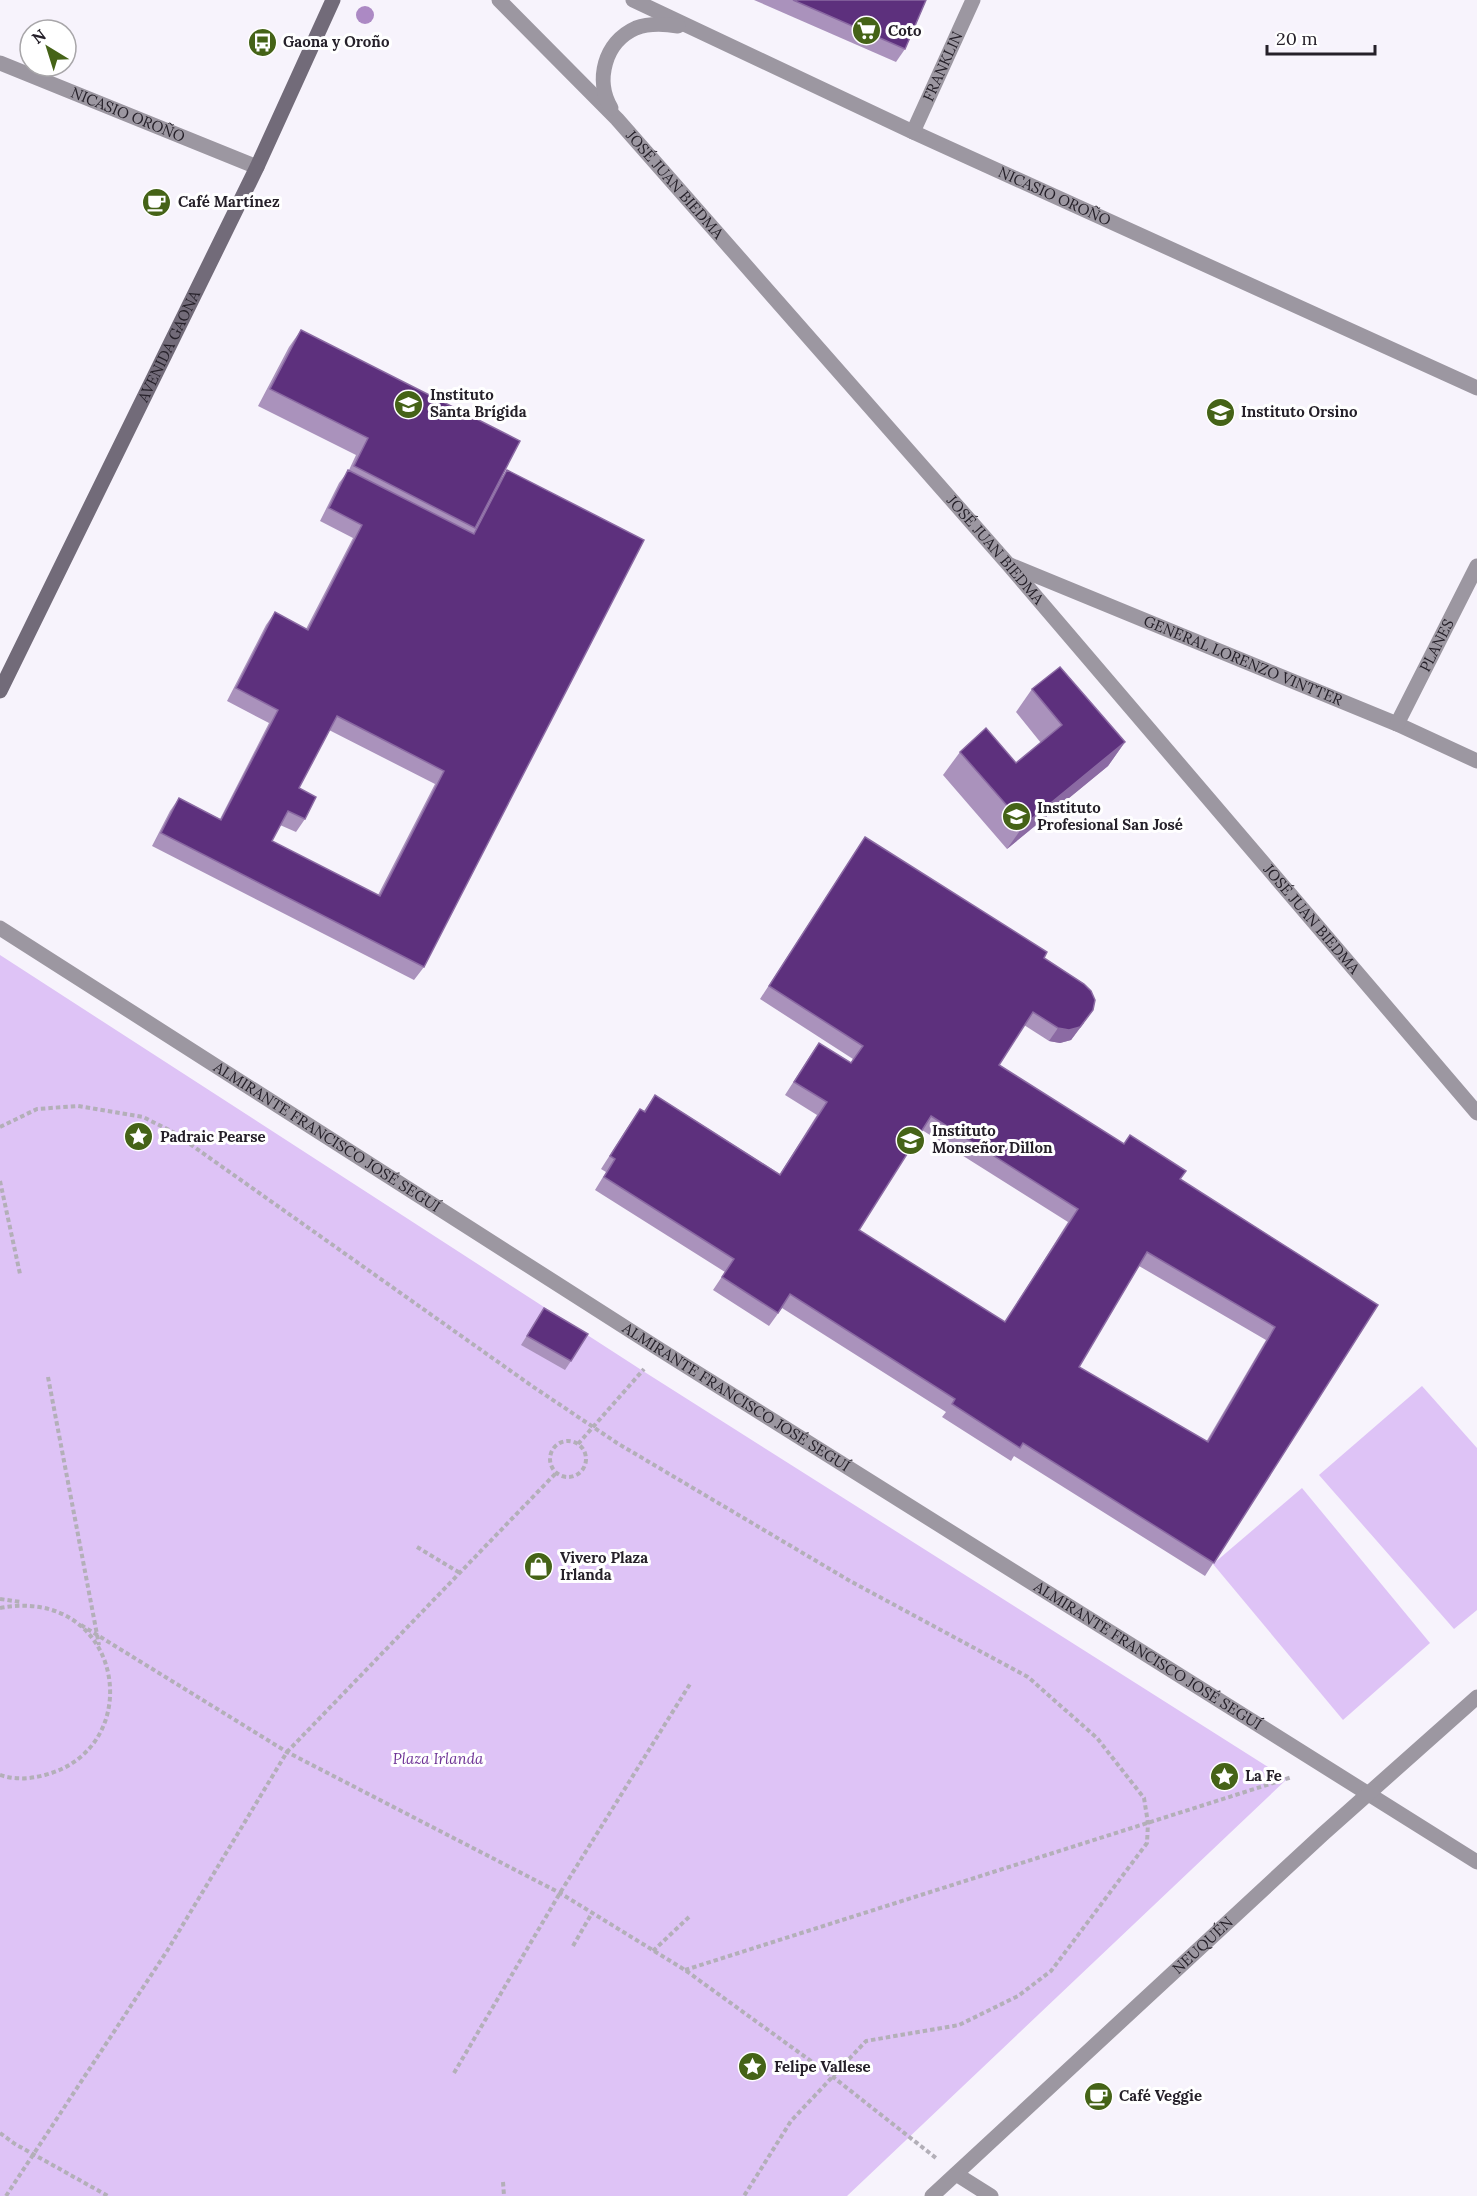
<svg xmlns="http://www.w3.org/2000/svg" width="1477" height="2196" font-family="Lora,serif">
<rect width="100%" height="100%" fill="#f7f3fc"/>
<g fill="#dec3f6">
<polygon points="0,955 643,1371 1287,1779 847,2196 0,2196"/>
<polygon points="1422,1386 1477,1448 1477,1610 1454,1629 1319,1475"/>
<polygon points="1302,1488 1430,1643 1343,1720 1213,1564"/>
</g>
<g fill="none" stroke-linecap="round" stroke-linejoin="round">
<g stroke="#b3afb8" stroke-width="4" stroke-dasharray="4.5 3" stroke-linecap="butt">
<polyline points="0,1127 37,1109 78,1106 143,1117 173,1132 532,1386 617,1443 850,1581 1028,1677 1097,1738 1144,1798 1148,1823 1147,1843 1051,1971 1018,1996 959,2025 866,2041 791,2121 744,2196"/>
<polyline points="0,1181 20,1274"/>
<polyline points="48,1377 99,1645"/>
<circle cx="568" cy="1459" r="18"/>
<polyline points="578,1444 644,1369"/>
<polyline points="417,1547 460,1573"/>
<polyline points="0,1599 21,1602"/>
<path d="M 0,1608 C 123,1585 150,1747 45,1775 C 30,1779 15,1780 0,1775"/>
<polyline points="81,1625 287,1752 560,1893 685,1970 833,2077 936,2158"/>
<polyline points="573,1946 592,1913"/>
<polyline points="653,1951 689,1917"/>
<polyline points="685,1970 1292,1777"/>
<polyline points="454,2073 560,1893 690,1684"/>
<polyline points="0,2133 15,2144 108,2196"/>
<polyline points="503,2182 504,2196"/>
<polyline points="6,2196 167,1951 287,1752 556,1473"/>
</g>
<g stroke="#9c97a1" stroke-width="15">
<path id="s1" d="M 499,0 L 617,119 L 1008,564 L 1477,1113"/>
<path id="s2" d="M 633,0 L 913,132 L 1477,388"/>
<path id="s3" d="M 0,63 L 257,167"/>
<path d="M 611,108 C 595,81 604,42 636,28 C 649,23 665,24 678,26"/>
<path id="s4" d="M 913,132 L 973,0"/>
<path id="s5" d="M 1010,565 L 1397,724 L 1477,761"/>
<path id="s6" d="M 1397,724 L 1477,566"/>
<path id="s7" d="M 0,928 L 659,1349 L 1477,1862"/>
<polyline points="956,2174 991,2196"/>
<path id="s8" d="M 932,2196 L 1323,1834 L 1477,1697"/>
</g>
<path stroke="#726b79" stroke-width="15" id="s9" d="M 0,691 L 257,167 L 333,0"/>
</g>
<circle fill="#ac89c4" cx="365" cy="15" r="9"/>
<g fill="#aa92bc" fill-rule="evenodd">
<polygon points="754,0 926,0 905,49 896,62"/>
<path d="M 301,330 L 498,483 L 507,470 L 424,967 L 414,980 L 152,846 L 170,811 L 179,798 L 220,819 L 269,723 L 227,701 L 266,625 L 275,612 L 306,629 L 353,538 L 320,521 L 339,483 L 349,470 L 356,455 L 258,406 L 289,347 ZM 329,730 L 435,784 L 378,895 L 272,841 L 280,825 L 296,832 L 305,819 L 299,788 Z"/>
<polygon points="1032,689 1125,742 1108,766 1007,849 943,775 960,752 1016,763 1041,743 1016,712"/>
<path d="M 865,837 L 1044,958 L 1084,1023 L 1071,1040 L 1060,1043 L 1049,1041 L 1024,1025 L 999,1065 L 1124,1144 L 1130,1135 L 1180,1179 L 1378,1305 L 1205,1576 L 1014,1456 L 1011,1461 L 942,1417 L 946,1412 L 782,1308 L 769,1326 L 713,1290 L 725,1272 L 595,1190 L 606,1172 L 601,1169 L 631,1122 L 640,1109 L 644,1111 L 655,1095 L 780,1174 L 817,1115 L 785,1095 L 810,1056 L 819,1043 L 851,1063 L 853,1059 L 760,999 ZM 922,1130 L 1068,1222 L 1005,1322 L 859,1230 ZM 1139,1266 L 1266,1340 L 1206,1442 L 1079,1367 Z"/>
<polygon points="544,1308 571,1361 565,1370 521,1345"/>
</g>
<g fill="#8b6aa3">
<polygon points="1125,742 1108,766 1007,849 1024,825"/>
<polygon points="1093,1010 1071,1040 1060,1043 1049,1041 1058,1028"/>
</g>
<g fill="#5d307d" stroke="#8b6aa3" stroke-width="1.5" fill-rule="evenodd">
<polygon points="793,0 926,0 905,49"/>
<polygon points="301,330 520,441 475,528 354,466 368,438 270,389"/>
<path d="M 348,470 L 474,534 L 507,470 L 644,540 L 424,967 L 161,833 L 179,798 L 221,820 L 278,710 L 236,688 L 275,612 L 308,630 L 362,525 L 329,508 ZM 337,716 L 444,771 L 380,896 L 272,841 L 288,811 L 305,819 L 316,797 L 299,788 Z"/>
<polygon points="1060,667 1125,742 1024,825 960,752 986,728 1016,763 1062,725 1032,689"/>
<path d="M 865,837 L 1047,952 L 1044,958 L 1084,984 L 1091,991 L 1095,1000 L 1093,1010 L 1080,1027 L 1069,1030 L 1058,1028 L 1033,1012 L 999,1065 L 1124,1144 L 1130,1135 L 1186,1171 L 1180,1179 L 1378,1305 L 1214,1563 L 1023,1443 L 1020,1448 L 952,1404 L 955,1399 L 790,1294 L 778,1313 L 722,1277 L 734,1259 L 604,1177 L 615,1159 L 610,1156 L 640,1109 L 645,1112 L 655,1095 L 780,1175 L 827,1102 L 794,1082 L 819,1043 L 851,1063 L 863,1046 L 769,986 ZM 931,1116 L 1078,1209 L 1005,1322 L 859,1230 ZM 1147,1252 L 1275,1327 L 1208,1442 L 1079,1367 Z"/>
<polygon points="544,1308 588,1334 571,1361 527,1336"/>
</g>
<defs>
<symbol id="supermarket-disc" viewBox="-11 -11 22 22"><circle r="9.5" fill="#456317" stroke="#fff"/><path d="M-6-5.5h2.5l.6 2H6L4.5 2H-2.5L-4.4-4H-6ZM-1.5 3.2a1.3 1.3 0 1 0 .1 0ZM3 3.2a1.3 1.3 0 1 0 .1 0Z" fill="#fff"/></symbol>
<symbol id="bus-disc" viewBox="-11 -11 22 22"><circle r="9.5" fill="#456317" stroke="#fff"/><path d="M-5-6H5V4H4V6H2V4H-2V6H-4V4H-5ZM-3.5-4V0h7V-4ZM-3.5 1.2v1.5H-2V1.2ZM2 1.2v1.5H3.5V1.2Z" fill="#fff"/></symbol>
<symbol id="cafe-disc" viewBox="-11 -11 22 22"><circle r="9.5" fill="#456317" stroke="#fff"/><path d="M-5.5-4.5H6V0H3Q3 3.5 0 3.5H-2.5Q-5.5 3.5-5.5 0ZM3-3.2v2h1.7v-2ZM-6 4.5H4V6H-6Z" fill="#fff"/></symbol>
<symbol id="school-disc" viewBox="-11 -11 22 22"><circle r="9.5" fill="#456317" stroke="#fff"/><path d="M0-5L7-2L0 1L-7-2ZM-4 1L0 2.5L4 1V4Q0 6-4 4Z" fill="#fff"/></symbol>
<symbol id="sight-disc" viewBox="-11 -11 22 22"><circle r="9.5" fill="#456317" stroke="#fff"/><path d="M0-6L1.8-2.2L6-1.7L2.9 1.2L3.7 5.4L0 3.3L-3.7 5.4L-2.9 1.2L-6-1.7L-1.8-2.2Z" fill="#fff"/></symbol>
<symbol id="shop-disc" viewBox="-11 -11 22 22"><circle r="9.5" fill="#456317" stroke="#fff"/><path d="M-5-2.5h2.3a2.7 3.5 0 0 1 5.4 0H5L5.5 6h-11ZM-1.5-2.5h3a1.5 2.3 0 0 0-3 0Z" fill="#fff"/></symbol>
</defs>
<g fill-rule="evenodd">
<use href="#supermarket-disc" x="850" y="14" width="33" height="33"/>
<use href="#bus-disc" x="246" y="26" width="33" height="33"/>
<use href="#cafe-disc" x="140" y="186" width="33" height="33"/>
<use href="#school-disc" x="392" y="388" width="33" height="33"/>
<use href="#school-disc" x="1204" y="396" width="33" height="33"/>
<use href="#school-disc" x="1000" y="800" width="33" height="33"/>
<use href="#sight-disc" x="122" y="1120" width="33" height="33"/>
<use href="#school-disc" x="894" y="1124" width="33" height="33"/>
<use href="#shop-disc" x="522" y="1550" width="33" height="33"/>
<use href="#sight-disc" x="1208" y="1760" width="33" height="33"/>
<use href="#sight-disc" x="736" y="2050" width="33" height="33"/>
<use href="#cafe-disc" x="1082" y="2080" width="33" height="33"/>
</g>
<g text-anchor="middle" stroke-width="6" stroke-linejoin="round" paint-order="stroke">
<g font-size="15" font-weight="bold" fill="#252029" stroke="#fff" text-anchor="start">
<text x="888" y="36">Coto</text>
<text x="283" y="47">Gaona y Oroño</text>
<text x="178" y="207">Café Martínez</text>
<text x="430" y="400">Instituto<tspan x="430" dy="17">Santa Brígida</tspan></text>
<text x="1241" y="417">Instituto Orsino</text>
<text x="1037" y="813">Instituto<tspan x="1037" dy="17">Profesional San José</tspan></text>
<text x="932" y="1136">Instituto<tspan x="932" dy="17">Monseñor Dillon</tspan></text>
<text x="160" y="1142">Padraic Pearse</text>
<text x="560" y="1563">Vivero Plaza<tspan x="560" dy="17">Irlanda</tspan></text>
<text x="1245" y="1781">La Fe</text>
<text x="774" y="2072">Felipe Vallese</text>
<text x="1119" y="2101">Café Veggie</text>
</g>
<g font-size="15" fill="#252029" stroke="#fff">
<text dy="5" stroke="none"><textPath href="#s4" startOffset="72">FRANKLIN</textPath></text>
<text dy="5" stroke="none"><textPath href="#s3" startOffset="138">NICASIO OROÑO</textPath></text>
<text dy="5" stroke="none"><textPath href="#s1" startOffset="255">JOSÉ JUAN BIEDMA</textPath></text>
<text dy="5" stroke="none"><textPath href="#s2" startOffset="465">NICASIO OROÑO</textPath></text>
<text dy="5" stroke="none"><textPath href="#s9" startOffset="384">AVENIDA GAONA</textPath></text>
<text dy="5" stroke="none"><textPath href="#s1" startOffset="741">JOSÉ JUAN BIEDMA</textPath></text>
<text dy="5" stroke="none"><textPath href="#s6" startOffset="88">PLANES</textPath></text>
<text dy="5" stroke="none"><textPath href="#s5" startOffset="252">GENERAL LORENZO VINTTER</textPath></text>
<text dy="5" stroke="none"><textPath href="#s1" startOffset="1227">JOSÉ JUAN BIEDMA</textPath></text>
<text dy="5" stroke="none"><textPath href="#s7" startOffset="388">ALMIRANTE FRANCISCO JOSÉ SEGUÍ</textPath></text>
<text dy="5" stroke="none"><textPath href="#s7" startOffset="873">ALMIRANTE FRANCISCO JOSÉ SEGUÍ</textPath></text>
<text dy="5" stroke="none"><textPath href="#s7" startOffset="1359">ALMIRANTE FRANCISCO JOSÉ SEGUÍ</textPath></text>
<text dy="5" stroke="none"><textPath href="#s8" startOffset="369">NEUQUÉN</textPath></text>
</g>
<g font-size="15" font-style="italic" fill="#6e3396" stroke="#fff">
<text x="438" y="1764">Plaza Irlanda</text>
</g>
</g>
<g transform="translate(48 48) rotate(322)"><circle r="28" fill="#ffffff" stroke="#a8a6a9" stroke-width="1.5"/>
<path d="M0-4.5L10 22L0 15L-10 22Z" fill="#456317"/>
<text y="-9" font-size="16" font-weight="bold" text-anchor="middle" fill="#252029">N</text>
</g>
<path d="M1267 45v9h108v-9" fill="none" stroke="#252029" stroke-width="3"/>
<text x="1276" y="45" font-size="18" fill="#252029" stroke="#ffffff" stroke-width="4.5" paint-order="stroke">20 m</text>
</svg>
